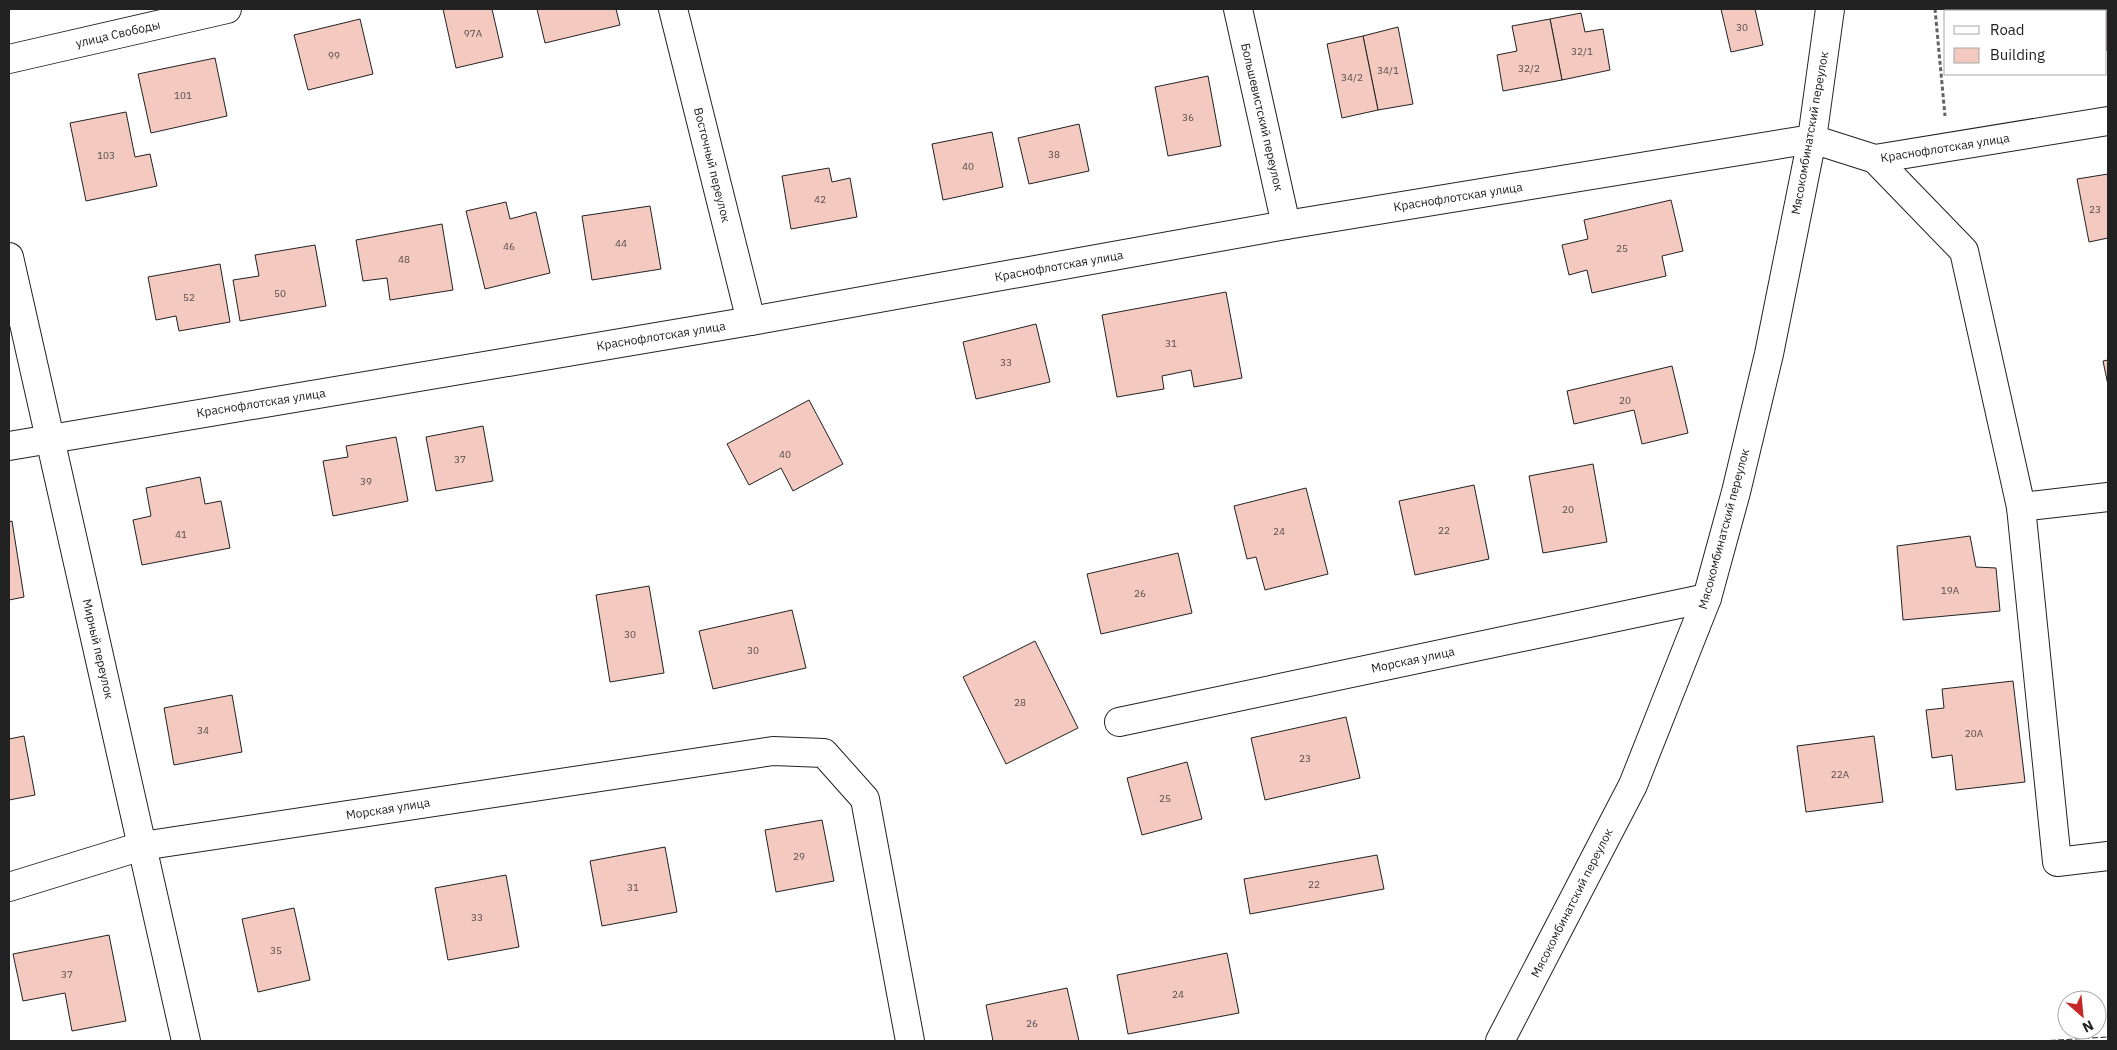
<svg xmlns="http://www.w3.org/2000/svg" width="2117" height="1050" font-family="'IBM Plex Sans',sans-serif">
<rect width="100%" height="100%" fill="#fff"/>
<g fill="#f3c9c0" stroke="#222">
<polygon points="443,9 492,9 503,57 456,68"/>
<polygon points="537,9 616,9 620,25 545,43"/>
<polygon points="1721,9 1755,9 1763,45 1731,52"/>
<polygon points="2074,9 2108,9 2108,49 2106,50 2106,11 2074,11"/>
<polygon points="1581,13 1585,32 1603,29 1610,70 1562,80 1550,19"/>
<polygon points="360,19 373,74 308,90 294,35"/>
<polygon points="1550,19 1562,80 1503,91 1497,55 1517,51 1512,26"/>
<polygon points="1398,27 1413,104 1378,110 1363,36"/>
<polygon points="1363,36 1378,110 1342,118 1327,44"/>
<polygon points="215,58 227,116 151,133 138,74"/>
<polygon points="1208,76 1221,146 1168,156 1155,87"/>
<polygon points="126,112 135,157 150,154 157,186 86,201 70,123"/>
<polygon points="1079,124 1089,171 1029,184 1018,138"/>
<polygon points="992,132 1003,187 943,200 932,144"/>
<polygon points="829,168 832,182 850,178 857,217 791,229 782,176"/>
<polygon points="2108,174 2108,238 2089,242 2077,179"/>
<polygon points="1671,200 1683,251 1662,256 1666,276 1592,293 1587,270 1569,275 1562,245 1588,239 1584,220"/>
<polygon points="506,202 510,219 536,212 550,273 485,289 466,211"/>
<polygon points="650,206 661,269 592,280 582,216"/>
<polygon points="442,224 453,290 390,300 387,278 363,281 356,240"/>
<polygon points="315,245 326,306 240,321 233,280 259,276 255,255"/>
<polygon points="220,264 230,322 179,331 176,316 156,320 148,277"/>
<polygon points="1226,292 1242,378 1194,387 1191,370 1162,376 1164,389 1117,397 1102,315"/>
<polygon points="1036,324 1050,382 976,399 963,342"/>
<polygon points="2108,360 2108,385 2103,361"/>
<polygon points="1672,366 1688,433 1642,444 1634,410 1574,424 1567,391"/>
<polygon points="809,400 843,464 793,491 781,468 749,485 727,444"/>
<polygon points="483,426 493,481 436,491 426,437"/>
<polygon points="396,437 408,501 333,516 323,461 348,457 346,446"/>
<polygon points="1593,464 1607,542 1543,553 1529,476"/>
<polygon points="200,477 205,504 221,501 230,548 142,565 133,520 151,516 146,488"/>
<polygon points="1474,485 1489,559 1415,575 1399,501"/>
<polygon points="1306,488 1328,574 1265,590 1256,557 1247,559 1234,506"/>
<polygon points="12,521 24,597 9,600 9,522"/>
<polygon points="1970,536 1976,567 1996,568 2000,611 1903,620 1897,546"/>
<polygon points="1178,553 1192,613 1101,634 1087,574"/>
<polygon points="649,586 664,673 610,682 596,595"/>
<polygon points="792,610 806,668 713,689 699,631"/>
<polygon points="1035,641 1078,728 1006,764 963,677"/>
<polygon points="2013,681 2025,782 1956,790 1952,755 1932,758 1926,710 1944,708 1942,689"/>
<polygon points="232,695 242,752 174,765 164,708"/>
<polygon points="1346,717 1360,778 1265,800 1251,738"/>
<polygon points="24,736 35,795 9,800 9,739"/>
<polygon points="1874,736 1883,802 1806,812 1797,746"/>
<polygon points="1187,762 1202,819 1142,835 1127,778"/>
<polygon points="822,820 834,881 776,892 765,830"/>
<polygon points="665,847 677,912 602,926 590,861"/>
<polygon points="1377,855 1384,889 1250,914 1244,879"/>
<polygon points="506,875 519,947 448,960 435,888"/>
<polygon points="294,908 310,980 258,992 242,919"/>
<polygon points="109,935 126,1021 72,1031 65,993 23,1001 13,954"/>
<polygon points="1227,953 1239,1013 1128,1034 1117,975"/>
<polygon points="1067,988 1079,1041 993,1041 986,1005"/>
</g>
<g fill="none" stroke-linecap="round" stroke-linejoin="round">
<defs>
<g id="minor">
<polyline points="673,9 751,321"/>
<polyline points="1238,9 1286,225"/>
<polyline points="9,59 227,9"/>
<polyline points="1875,159 1964,251 2021,507 2057,862 2108,856"/>
<polyline points="9,257 186,1041"/>
<polyline points="9,446 751,321 1286,225 1812,139 1875,159 2108,121"/>
<polyline points="2021,507 2108,497"/>
<polyline points="1119,722 1707,598"/>
<polyline points="9,887 142,846 773,751 824,753 865,799 910,1041"/>
</g>
<polyline id="major" points="1500,1041 1633,785 1707,598 1736,492 1769,354 1812,139 1830,9"/>
</defs>
<use href="#minor" stroke="#222" stroke-width="30"/>
<use href="#major" stroke="#222" stroke-width="30"/>
<polyline stroke="#646464" stroke-width="3" stroke-dasharray="4 2.5" stroke-linecap="butt" points="1935,9 1945,116"/>
<use href="#minor" stroke="#fff" stroke-width="28"/>
<use href="#major" stroke="#fff" stroke-width="28"/>
<polyline stroke="#222" stroke-width="1" stroke-dasharray="6 2.5" stroke-linecap="butt" points="2041,1041 2108,1037"/>
</g>
<g text-anchor="middle" stroke-width="4" stroke-linejoin="round" paint-order="stroke">
<g font-size="10" fill="#564c4a">
<text x="1742" y="31">30</text>
<text x="473" y="37">97А</text>
<text x="1582" y="55">32/1</text>
<text x="334" y="59">99</text>
<text x="1529" y="72">32/2</text>
<text x="1388" y="74">34/1</text>
<text x="1352" y="81">34/2</text>
<text x="183" y="99">101</text>
<text x="1188" y="121">36</text>
<text x="1054" y="158">38</text>
<text x="106" y="159">103</text>
<text x="968" y="170">40</text>
<text x="820" y="203">42</text>
<text x="2095" y="213">23</text>
<text x="621" y="247">44</text>
<text x="509" y="250">46</text>
<text x="1622" y="252">25</text>
<text x="404" y="263">48</text>
<text x="280" y="297">50</text>
<text x="189" y="301">52</text>
<text x="1171" y="347">31</text>
<text x="1006" y="366">33</text>
<text x="1625" y="404">20</text>
<text x="785" y="458">40</text>
<text x="460" y="463">37</text>
<text x="366" y="485">39</text>
<text x="1568" y="513">20</text>
<text x="1444" y="534">22</text>
<text x="1279" y="535">24</text>
<text x="181" y="538">41</text>
<text x="1950" y="594">19А</text>
<text x="1140" y="597">26</text>
<text x="630" y="638">30</text>
<text x="753" y="654">30</text>
<text x="1020" y="706">28</text>
<text x="203" y="734">34</text>
<text x="1974" y="737">20А</text>
<text x="1305" y="762">23</text>
<text x="1840" y="778">22А</text>
<text x="1165" y="802">25</text>
<text x="799" y="860">29</text>
<text x="1314" y="888">22</text>
<text x="633" y="891">31</text>
<text x="477" y="921">33</text>
<text x="276" y="954">35</text>
<text x="67" y="978">37</text>
<text x="1178" y="998">24</text>
<text x="1032" y="1027">26</text>
</g>
<g font-size="12" fill="#222" stroke="#fff">
<text transform="translate(118 34) rotate(-13)" y="4">улица Свободы</text>
<text transform="translate(1262 117) rotate(77)" y="4">Большевистский переулок</text>
<text transform="translate(1810 133) rotate(-80)" y="4">Мясокомбинатский переулок</text>
<text transform="translate(1945 148) rotate(-9)" y="4">Краснофлотская улица</text>
<text transform="translate(712 165) rotate(76)" y="4">Восточный переулок</text>
<text transform="translate(1458 197) rotate(-9)" y="4">Краснофлотская улица</text>
<text transform="translate(1059 266) rotate(-10)" y="4">Краснофлотская улица</text>
<text transform="translate(661 336) rotate(-9)" y="4">Краснофлотская улица</text>
<text transform="translate(261 403) rotate(-9)" y="4">Краснофлотская улица</text>
<text transform="translate(1724 529) rotate(-75)" y="4">Мясокомбинатский переулок</text>
<text transform="translate(98 649) rotate(77)" y="4">Мирный переулок</text>
<text transform="translate(1413 660) rotate(-12)" y="4">Морская улица</text>
<text transform="translate(388 809) rotate(-9)" y="4">Морская улица</text>
<text transform="translate(1572 903) rotate(-63)" y="4">Мясокомбинатский переулок</text>
</g>
</g>
<rect width="2117" height="1050" fill="none" stroke="#222222" stroke-width="20"/>
<rect x="1944" y="10" width="162" height="65" fill="#ffffff" stroke="#a7a7a7"/>
<rect x="1954" y="26" width="25" height="8" fill="#ffffff" stroke="#a7a7a7"/>
<text x="1990" y="35" font-size="15" fill="#222222">Road</text>
<rect x="1954" y="48" width="25" height="15" fill="#f3c9c0" stroke="#a7a7a7"/>
<text x="1990" y="60" font-size="15" fill="#222222">Building</text>
<g transform="translate(2082 1015) rotate(153)"><circle r="24" fill="#ffffff" stroke="#a7a7a7"/>
<path d="M0-4L9 19L0 12L-9 19Z" fill="#c62828"/>
<text y="-8" font-size="14" font-weight="bold" text-anchor="middle" fill="#222222">N</text>
</g>
</svg>
